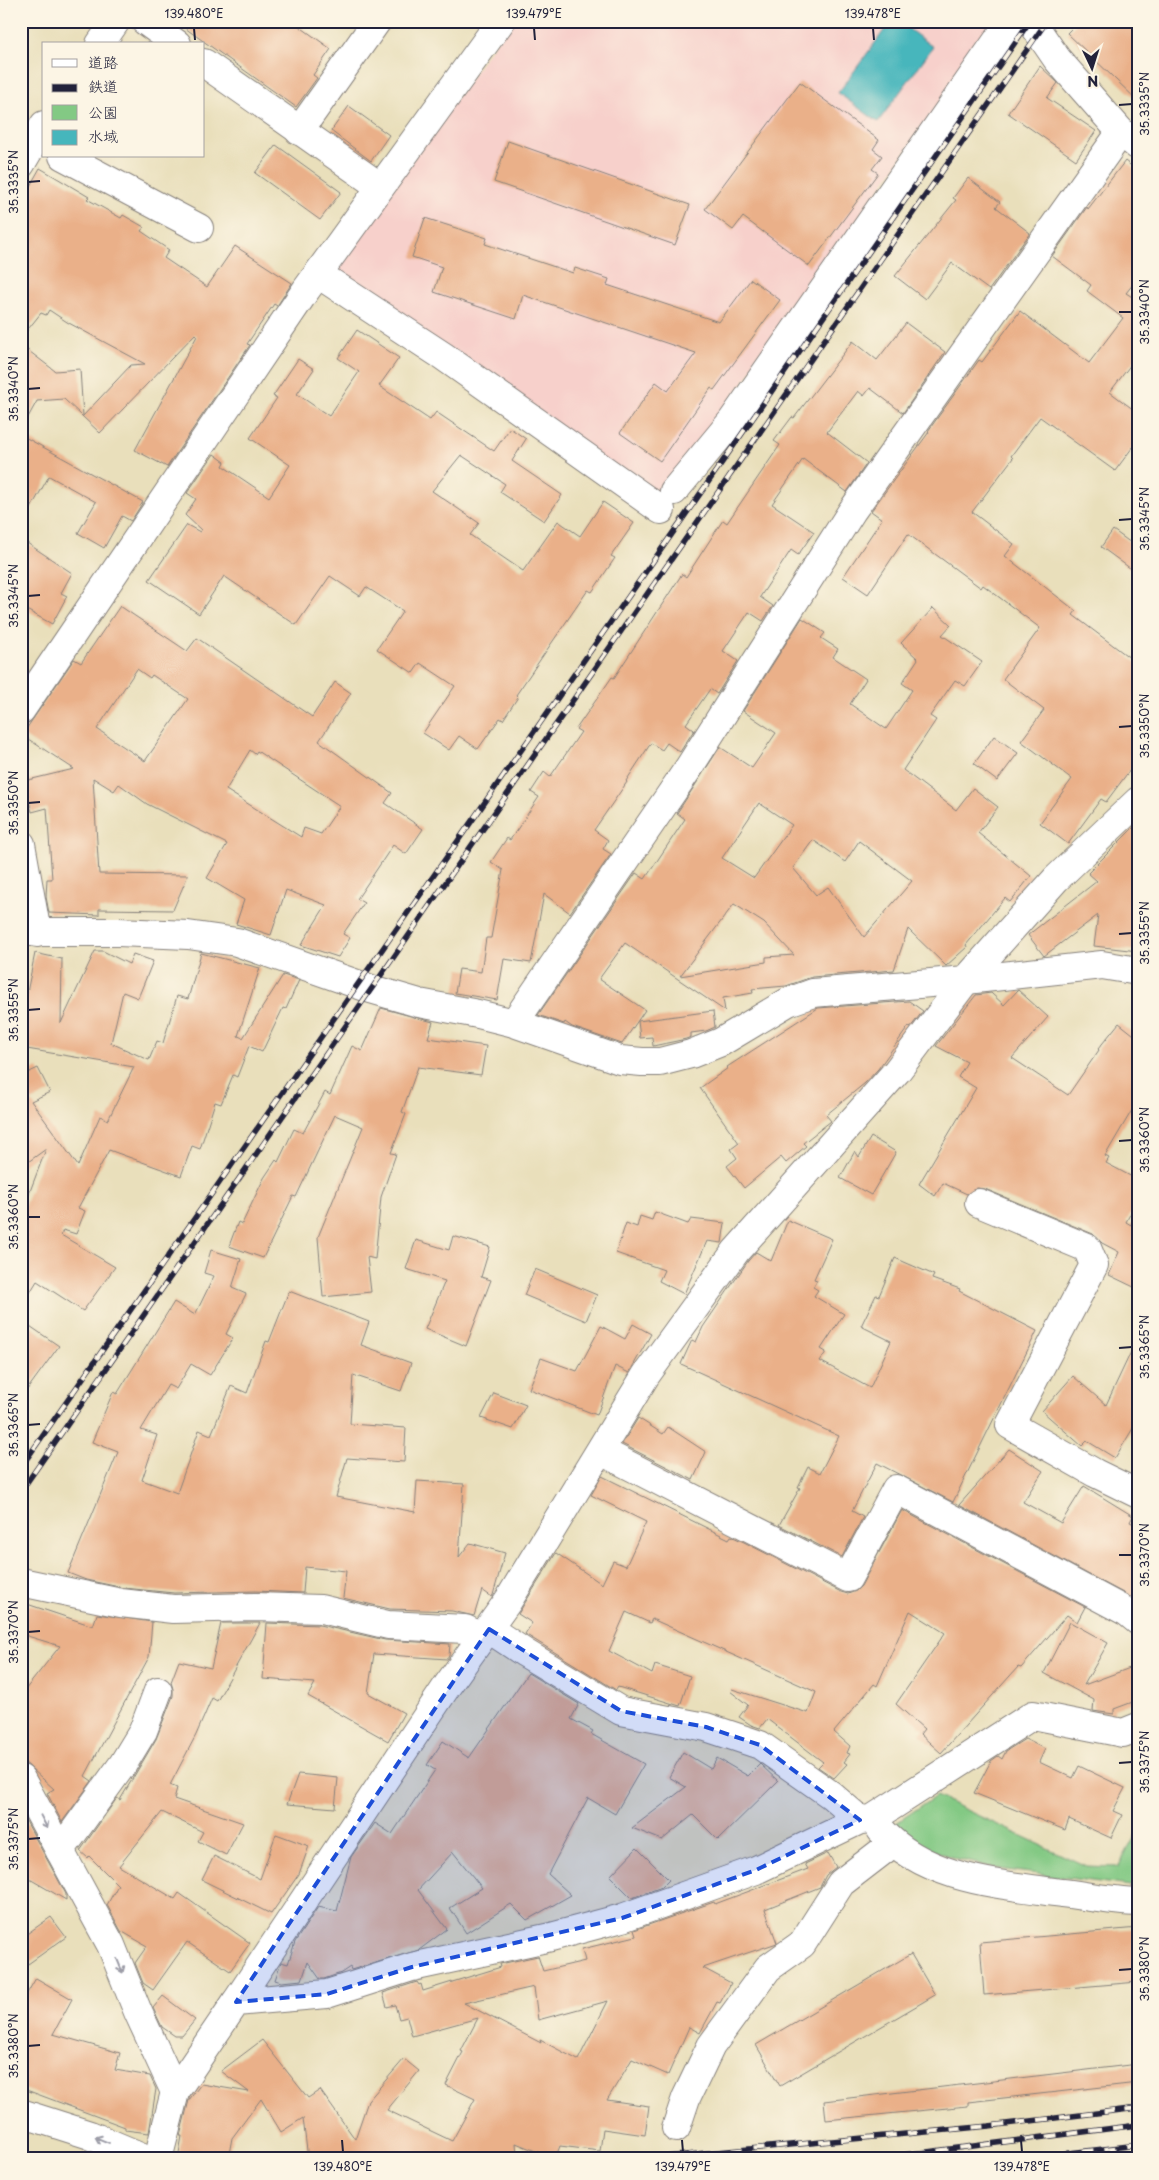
<svg xmlns="http://www.w3.org/2000/svg" width="1159" height="2180" font-family="'Playpen Sans','Klee One',sans-serif">
<rect width="100%" height="100%" fill="#fcf5e5"/>
<filter id="ink" filterUnits="userSpaceOnUse"><feTurbulence type="fractalNoise" baseFrequency=".02" numOctaves="2"/><feDisplacementMap in="SourceGraphic" scale="10" xChannelSelector="R" yChannelSelector="G"/><feConvolveMatrix kernelMatrix="1 2 1 2 8 2 1 2 1" color-interpolation-filters="sRGB"/></filter>
<filter id="wash" filterUnits="userSpaceOnUse"><feTurbulence type="fractalNoise" baseFrequency=".0096" numOctaves="4" result="noise"/><feDisplacementMap in="SourceGraphic" scale="20" xChannelSelector="R" yChannelSelector="G"/><feGaussianBlur stdDeviation="1.12" result="paint"/><feColorMatrix in="noise" values="0 0 0 0 0 0 0 0 0 0 0 0 0 0 0 0 0 1.4 0 .05"/><feComposite in="paint" operator="in"/></filter>
<g filter="url(#wash)">
<rect width="100%" height="100%" fill="#e9dfbb"/>
<polygon fill="#f7d0cb" points="511,21 998,21 666,492 650,492 337,280 336,266"/>
<polygon fill="#83c984" stroke="#527660" points="936,1796 1086,1866 1118,1867 1138,1831 1138,1887 999,1869 957,1859 924,1847 896,1823"/>
<polygon fill="#46b6bc" stroke="#346c7c" points="891,21 898,21 933,47 878,122 838,93"/>
<g id="blocks">
<g fill="#eab089" fill-rule="evenodd">
<polygon points="175,21 292,21 331,49 313,75 317,78 296,107"/>
<polygon points="1079,21 1138,21 1138,101 1067,33"/>
<polygon points="1040,66 1058,83 1047,98 1096,131 1076,160 1008,113"/>
<polygon points="800,82 879,140 873,149 882,156 872,169 878,173 809,266 743,217 733,230 705,209"/>
<polygon points="349,106 389,135 371,161 331,131"/>
<polygon points="508,141 690,205 675,245 494,182"/>
<polygon points="276,145 341,192 320,220 255,173"/>
<polygon points="1125,161 1138,171 1138,278 1126,293 1137,300 1138,299 1138,355 1110,392 1138,413 1138,440 1115,471 1040,417 1011,456 1013,458 972,512 1014,544 1005,556 1076,611 1073,615 1138,664 1138,759 1106,802 1101,799 1068,844 1040,823 1072,779 1021,741 1044,710 1003,679 1040,628 983,585 981,588 908,534 868,594 843,577 882,519 871,511 929,432 928,431 979,360 982,362 1020,311 1089,363 1123,318 1087,291 1091,285 1052,256 1087,207 1088,209"/>
<polygon points="40,168 89,197 87,199 121,218 123,215 144,227 141,231 169,250 164,258 207,287 235,246 292,283 277,306 274,304 247,344 250,345 167,467 135,450 197,336 195,334 100,433 64,399 37,401 21,430 21,345 55,371 80,369 83,416 131,365 145,364 67,322 49,310 46,315 41,313 21,338 21,202"/>
<polygon points="968,178 1000,202 996,207 1030,233 989,290 952,263 925,299 895,276 956,200 953,198"/>
<polygon points="425,218 487,238 485,244 573,273 575,268 609,279 607,285 719,322 751,279 780,300 714,390 711,388 660,461 620,433 656,382 668,391 696,353 523,295 516,319 434,292 442,267 412,257"/>
<polygon points="906,323 945,352 903,413 870,388 864,396 858,391 827,432 867,463 847,492 803,459 772,504 814,532 798,555 791,550 760,597 773,606 763,621 749,612 723,651 738,661 717,694 710,689 686,724 694,730 680,752 667,743 662,750 651,743 626,781 627,782 594,830 608,840 603,849 611,854 570,913 544,894 531,963 504,959 497,1000 455,993 459,969 481,972 486,938 491,938 503,870 491,862 507,838 510,840 539,797 531,792 544,772 550,777 581,732 576,729 612,677 614,678 682,574 686,577 723,520 727,523 780,445 774,441 792,417 794,418 853,341 877,360"/>
<polygon points="357,330 399,358 379,386 430,420 436,412 494,451 510,428 526,439 512,461 562,495 544,521 500,492 505,484 461,455 432,491 479,523 470,535 523,571 558,521 580,536 603,502 634,523 611,556 615,558 592,592 588,590 516,695 518,697 503,720 500,718 478,749 459,736 449,750 423,733 455,686 420,663 413,673 377,649 403,611 366,587 360,596 330,576 296,625 224,576 199,614 149,580 187,525 200,532 201,530 185,515 196,499 187,493 214,454 225,462 223,466 269,497 290,465 250,438 277,398 273,396 298,359 314,369 297,394 329,416 359,372 338,358"/>
<polygon points="21,435 143,502 131,521 122,516 104,548 78,533 96,502 49,476 21,526"/>
<polygon points="1113,530 1138,548 1138,574 1101,547"/>
<polygon points="21,539 72,573 61,593 67,596 52,624 21,607"/>
<path d="M 120,606 L 187,651 L 197,638 L 312,717 L 335,682 L 351,693 L 319,741 L 392,793 L 385,803 L 423,829 L 406,854 L 393,845 L 357,899 L 364,903 L 343,934 L 350,938 L 338,957 L 301,945 L 326,905 L 286,890 L 271,935 L 236,924 L 244,900 L 207,878 L 227,844 L 147,804 L 119,784 L 114,791 L 93,778 L 99,874 L 188,875 L 173,910 L 99,909 L 99,915 L 49,913 L 46,897 L 47,879 L 52,879 L 47,808 L 32,812 L 24,781 L 74,769 L 22,735 L 74,659 L 81,663 ZM 137,669 L 150,678 L 152,675 L 188,699 L 145,761 L 97,729 ZM 250,750 L 255,754 L 257,751 L 340,806 L 321,834 L 304,828 L 301,837 L 226,790 Z"/>
<path d="M 933,608 L 951,625 L 942,635 L 982,662 L 965,686 L 955,680 L 930,716 L 936,720 L 903,770 L 956,810 L 973,788 L 998,807 L 978,833 L 1031,876 L 1010,902 L 1005,898 L 966,945 L 967,947 L 946,966 L 908,929 L 894,970 L 812,977 L 786,986 L 752,989 L 753,993 L 723,998 L 725,1011 L 625,943 L 599,979 L 645,1010 L 622,1044 L 572,1027 L 565,1022 L 564,1024 L 538,1015 L 636,873 L 645,879 L 685,819 L 677,813 L 720,747 L 752,768 L 776,733 L 743,711 L 802,618 L 825,633 L 821,638 L 838,649 L 833,657 L 866,679 L 850,704 L 886,729 L 912,690 L 902,683 L 918,659 L 901,643 ZM 759,803 L 792,825 L 754,878 L 722,858 ZM 813,840 L 845,862 L 859,841 L 912,881 L 864,937 L 828,887 L 816,895 L 793,868 ZM 734,904 L 764,923 L 794,955 L 766,957 L 766,962 L 680,976 Z"/>
<polygon points="994,736 1018,753 997,781 974,764"/>
<polygon points="1138,823 1138,951 1094,946 1098,915 1044,956 1028,935 1097,881 1088,873"/>
<polygon points="95,951 103,951 129,964 133,954 153,961 138,998 123,992 111,1043 149,1060 157,1041 163,1043 177,996 188,999 201,953 260,968 238,1036 243,1038 283,975 299,980 286,1009 283,1008 262,1052 249,1046 237,1077 233,1075 221,1104 215,1102 200,1149 192,1146 181,1176 109,1150 78,1208 85,1211 76,1234 63,1230 61,1235 115,1267 83,1311 37,1281 21,1307 21,1215 46,1149 21,1167 21,1076 38,1068 50,1092 31,1101 78,1166 100,1116 108,1120 134,1067 21,1048 21,1022 35,953 62,959 61,1023"/>
<polygon points="1018,990 1048,1017 1012,1058 1068,1095 1099,1050 1098,1049 1119,1023 1138,1038 1138,1100 1105,1156 1109,1158 1106,1163 1138,1180 1138,1199 1126,1222 1131,1225 1138,1210 1138,1289 1109,1275 1119,1252 1102,1243 1093,1234 985,1189 977,1188 967,1194 943,1183 935,1196 919,1184 976,1088 958,1077 967,1062 936,1046 976,995 991,993 1004,1005"/>
<polygon points="909,1001 923,1011 910,1028 909,1026 878,1069 865,1083 826,1115 831,1121 803,1143 806,1146 786,1163 781,1157 744,1188 727,1166 737,1158 731,1149 739,1143 700,1088 728,1068 727,1067 818,1008"/>
<polygon points="381,1008 433,1022 428,1038 486,1046 481,1075 418,1067 402,1112 406,1114 391,1153 396,1154 381,1197 375,1259 367,1257 371,1292 323,1297 318,1237 363,1127 335,1115 296,1197 293,1196 263,1258 229,1246 238,1222 242,1224 264,1178 276,1160 278,1162 294,1129 303,1133 325,1092 330,1095 352,1046 362,1051"/>
<polygon points="713,1011 715,1027 706,1031 691,1033 691,1037 686,1039 653,1046 652,1037 640,1038 638,1021"/>
<polygon points="871,1137 896,1152 871,1195 840,1178 855,1151 859,1157"/>
<polygon points="655,1212 688,1224 691,1219 725,1223 722,1243 707,1241 684,1294 659,1281 664,1270 616,1253 626,1223 637,1227 640,1216 652,1220"/>
<polygon points="788,1220 832,1239 814,1279 817,1280 813,1287 818,1290 814,1296 844,1314 821,1349 826,1352 820,1361 870,1388 891,1341 861,1326 876,1295 879,1296 895,1258 934,1275 932,1279 960,1289 959,1291 1037,1331 953,1502 877,1463 852,1511 863,1517 842,1557 779,1525 800,1488 798,1487 808,1467 820,1473 839,1436 681,1364 692,1340 696,1342 703,1327 748,1261 756,1252 771,1261"/>
<polygon points="453,1236 490,1247 481,1277 491,1280 466,1346 425,1329 445,1281 406,1269 416,1240 449,1250"/>
<polygon points="211,1250 241,1259 232,1288 246,1294 226,1334 233,1338 210,1375 191,1364 176,1389 168,1385 141,1430 157,1435 142,1480 177,1493 199,1430 211,1435 231,1386 247,1393 266,1341 269,1342 289,1291 369,1322 361,1345 411,1363 401,1391 353,1375 350,1424 406,1428 404,1462 347,1458 336,1497 415,1512 417,1481 464,1484 459,1557 470,1543 505,1553 493,1595 492,1597 482,1590 474,1616 452,1611 390,1609 343,1598 346,1571 305,1567 303,1593 255,1591 174,1593 124,1588 86,1580 68,1573 118,1452 92,1442 113,1392 117,1394 174,1302 195,1315 214,1276 204,1273"/>
<polygon points="535,1269 597,1295 586,1321 524,1295"/>
<polygon points="21,1320 59,1346 21,1398"/>
<polygon points="633,1324 651,1334 629,1373 615,1366 597,1415 529,1389 541,1358 577,1371 601,1326 625,1339"/>
<polygon points="1138,1337 1138,1420 1115,1458 1087,1441 1082,1446 1042,1411 1073,1376 1106,1405"/>
<polygon points="494,1393 526,1405 513,1429 481,1418"/>
<polygon points="638,1418 663,1434 668,1427 706,1452 693,1480 622,1444"/>
<polygon points="1009,1449 1043,1471 1023,1502 1061,1523 1084,1486 1133,1516 1130,1522 1138,1526 1138,1601 959,1505"/>
<polygon points="602,1476 729,1539 731,1536 744,1542 841,1592 848,1594 856,1591 861,1586 902,1510 1085,1607 1077,1622 1067,1615 1021,1668 1018,1667 941,1753 920,1734 924,1729 896,1704 945,1633 910,1611 877,1686 874,1684 834,1732 850,1746 847,1753 850,1754 844,1762 847,1764 834,1778 818,1767 823,1762 767,1719 760,1728 751,1725 739,1717 748,1705 730,1691 732,1689 808,1713 816,1692 652,1619 650,1623 626,1612 609,1651 652,1674 655,1665 690,1676 680,1706 618,1687 616,1690 525,1634 532,1623 518,1614 556,1553 602,1584 613,1561 626,1566 646,1522 591,1495"/>
<polygon points="21,1602 93,1626 97,1614 152,1622 149,1657 85,1776 92,1781 62,1822 47,1793 54,1789 21,1759 21,1695 60,1646 21,1634"/>
<polygon points="1070,1622 1108,1643 1084,1685 1138,1665 1138,1700 1114,1709 1114,1714 1093,1711 1094,1700 1044,1673"/>
<polygon points="221,1623 260,1623 217,1701 212,1698 196,1735 170,1785 177,1788 174,1799 243,1823 226,1855 198,1841 203,1832 162,1812 119,1866 175,1899 179,1893 250,1943 230,1971 187,1942 153,1990 143,1983 135,1963 147,1946 121,1931 107,1905 118,1885 89,1856 88,1858 80,1851 117,1798 120,1800 156,1739 173,1696 173,1689 171,1682 179,1661 211,1668"/>
<polygon points="267,1623 319,1625 385,1640 450,1644 449,1656 447,1659 374,1654 368,1693 404,1713 388,1741 308,1696 315,1683 263,1679"/>
<polygon points="528,1673 579,1704 571,1719 593,1731 591,1734 644,1764 615,1814 588,1798 548,1874 571,1895 527,1920 511,1904 466,1933 450,1908 482,1888 453,1852 418,1890 447,1929 419,1950 351,1970 350,1967 341,1973 324,1979 320,1979 308,1962 302,1980 281,1982 275,1980 281,1962 288,1964 295,1942 318,1907 337,1911 351,1857 375,1823 392,1834 435,1770 427,1765 443,1741 469,1758"/>
<polygon points="1025,1739 1045,1749 1039,1762 1073,1778 1079,1766 1125,1788 1113,1811 1122,1815 1111,1838 1069,1819 1065,1830 974,1793 991,1761 998,1756 1002,1759 1006,1751"/>
<polygon points="683,1752 711,1769 717,1758 748,1776 760,1764 778,1781 718,1840 693,1815 662,1840 632,1828 686,1787 669,1777"/>
<polygon points="298,1774 338,1778 335,1808 287,1804"/>
<polygon points="21,1812 66,1894 66,1900 21,1874"/>
<polygon points="276,1834 309,1846 299,1874 271,1914 202,1880 214,1856 260,1879"/>
<polygon points="637,1848 669,1880 662,1887 632,1898 610,1876"/>
<path d="M 828,1853 L 836,1867 L 826,1875 L 820,1887 L 765,1909 L 777,1943 L 703,1968 L 731,1983 L 720,2003 L 717,2002 L 700,2033 L 689,2027 L 668,2075 L 632,2059 L 607,2100 L 649,2106 L 645,2135 L 603,2129 L 600,2151 L 560,2146 L 555,2159 L 516,2143 L 517,2157 L 490,2159 L 308,2159 L 303,2118 L 281,2132 L 261,2099 L 232,2138 L 228,2159 L 178,2159 L 182,2136 L 180,2136 L 189,2100 L 201,2084 L 249,2092 L 221,2071 L 262,2040 L 308,2098 L 320,2090 L 355,2139 L 368,2101 L 404,2059 L 419,2071 L 387,2110 L 452,2141 L 475,2099 L 446,2085 L 463,2052 L 461,2051 L 478,2018 L 412,2036 L 407,2017 L 399,2019 L 395,2005 L 387,2007 L 383,1993 L 417,1982 L 419,1985 L 421,1984 L 423,1991 L 501,1967 L 500,1964 L 538,1956 L 543,1971 L 585,1961 L 582,1949 L 636,1936 L 634,1930 L 714,1902 L 715,1904 L 808,1869 L 805,1864 ZM 534,1987 L 538,2020 L 608,2001 L 578,2060 L 540,2040 L 541,2043 L 464,2003 Z"/>
<polygon points="51,1917 66,1937 28,1964 21,1953 21,1938"/>
<polygon points="1138,1928 1138,1982 984,1995 980,1942"/>
<polygon points="911,1954 935,1995 780,2086 756,2045"/>
<polygon points="36,1978 72,1999 53,2034 120,2053 115,2070 150,2076 156,2089 149,2133 125,2130 125,2127 21,2088 21,2004"/>
<polygon points="163,1996 195,2020 182,2036 175,2036 162,2027 153,2008"/>
<polygon points="1138,2064 1138,2083 968,2102 968,2106 826,2120 824,2101"/>
</g>
</g>
</g>
<g filter="url(#ink)">
<use href="#blocks" fill-opacity="0" stroke="#86807b" stroke-width="1"/>
<g fill="none" stroke-linecap="round" stroke-linejoin="round">
<defs>
<g id="minor">
<polyline points="145,21 177,44"/>
<polyline points="1031,21 1057,59 1121,132 1138,146"/>
<polyline points="100,44 116,21"/>
<polyline points="204,63 379,186"/>
<polyline points="299,131 377,21"/>
<polyline points="63,156 199,228"/>
<polyline points="21,164 44,125"/>
<polyline points="318,274 443,356 661,510"/>
<polyline points="674,491 732,421 1011,21"/>
<polyline points="21,710 306,290 501,21"/>
<polyline points="21,844 37,933"/>
<polyline points="21,932 118,932 188,935 237,942 371,989 419,1003 478,1014 514,1023 620,1060 642,1062 660,1062 691,1054 721,1042 788,1002 813,993 966,980 1102,965 1138,971"/>
<polyline points="514,1023 688,769 852,511 1121,132"/>
<polyline points="979,1203 1087,1248 1094,1265 1010,1425 1095,1473 1138,1494"/>
<polyline points="601,1451 848,1578 896,1489 1127,1612 1138,1621"/>
<polyline points="21,1582 121,1603 173,1609 255,1607 321,1609 388,1625 465,1629 482,1637"/>
<polyline points="489,1629 525,1653 621,1711 706,1727 760,1745 831,1795 860,1820"/>
<polyline points="21,1779 111,1945 138,2012 175,2092"/>
<path d="M 881,1830 C 926,1880 999,1884 1062,1893 C 1087,1896 1112,1901 1138,1902"/>
<polyline points="60,1851 123,1764 143,1731 158,1691"/>
<polyline points="236,2002 447,1686 508,1601 646,1375 736,1251 897,1071 966,980 1056,879 1138,801"/>
<polyline points="21,2113 90,2135 147,2159"/>
<polyline points="676,2128 686,2098 711,2046 768,1968 802,1944 841,1883 893,1843"/>
<polyline points="158,2159 175,2092 236,2002 327,1994 412,1967 551,1937 622,1918 756,1870 860,1820 872,1819 1033,1715 1123,1733 1138,1727"/>
</g>
</defs>
<use href="#minor" stroke="#86807b" stroke-width="30"/>
<use href="#minor" stroke="#fff" stroke-width="28"/>
<defs>
<g id="rail">
<polyline points="21,1467 1030,21"/>
<polyline points="21,1491 1047,21"/>
<polyline points="644,2159 989,2126 1138,2108"/>
<polyline points="872,2159 1138,2125"/>
<polyline points="1017,2159 1138,2145"/>
<polyline points="1126,2159 1138,2157"/>
</g>
</defs>
<use href="#rail" stroke="#22223b" stroke-width="5.5"/>
<use href="#rail" stroke="#fcf5e5" stroke-width="4" stroke-dasharray="11" stroke-linecap="butt"/>
</g>
<defs><path id="oneway-shaft" d="M-6 0H5M1.5-3L5.5 0L1.5 3" fill="none" stroke-width="1.6" stroke-linecap="round" stroke-linejoin="round" transform="scale(1.25)"/></defs>
<g stroke="#9c9ca7">
<use href="#oneway-shaft" transform="translate(44 1822) rotate(62)"/>
<use href="#oneway-shaft" transform="translate(120 1966) rotate(68)"/>
<use href="#oneway-shaft" transform="translate(102 2140) rotate(-157)"/>
</g>
</g>
<path fill="#1d4ed8" fill-opacity="0.2" stroke="#1d4ed8" stroke-width="4" stroke-dasharray="10 6" stroke-linejoin="round" d="M 489,1629 L 621,1711 L 706,1727 L 760,1745 L 860,1820 L 756,1870 L 622,1918 L 412,1967 L 327,1994 L 236,2002 Z"/>
<path fill="none" stroke="#22223b" stroke-width="2" d="M 194,28 L 195,40M 534,28 L 535,40M 873,28 L 874,40M 1119,105 L 1132,104M 28,182 L 40,181M 1119,312 L 1132,312M 28,389 L 40,388M 1119,520 L 1132,519M 28,596 L 40,595M 1119,727 L 1132,726M 28,803 L 40,802M 1119,934 L 1132,933M 28,1010 L 40,1009M 1119,1141 L 1132,1140M 28,1217 L 40,1217M 1119,1348 L 1132,1347M 28,1425 L 40,1424M 1119,1555 L 1132,1555M 28,1632 L 40,1631M 1119,1763 L 1132,1762M 28,1839 L 40,1838M 1119,1970 L 1132,1969M 28,2046 L 40,2045M 342,2140 L 343,2152M 682,2140 L 683,2152M 1021,2140 L 1022,2152"/>
<rect width="1159" height="2180" fill="none" stroke="#fcf5e5" stroke-width="55"/>
<rect x="42" y="42" width="162" height="115" fill="#fcf5e5" stroke="#a5a1a1"/>
<rect x="52" y="59" width="25" height="8" fill="#ffffff" stroke="#a5a1a1"/>
<text x="88" y="68" font-size="15" fill="#22223b">道路</text>
<rect x="52" y="84" width="25" height="8" fill="#22223b" stroke="#a5a1a1"/>
<text x="88" y="92" font-size="15" fill="#22223b">鉄道</text>
<rect x="52" y="105" width="25" height="15" fill="#83c984" stroke="#a5a1a1"/>
<text x="88" y="118" font-size="15" fill="#22223b">公園</text>
<rect x="52" y="130" width="25" height="15" fill="#46b6bc" stroke="#a5a1a1"/>
<text x="88" y="142" font-size="15" fill="#22223b">水域</text>
<g transform="translate(1092 68) rotate(176)" stroke="#fcf5e5" stroke-width="4" paint-order="stroke">
<path d="M0-4L9 19L0 12L-9 19Z" fill="#22223b"/>
<text y="-8" font-size="14" font-weight="bold" text-anchor="middle" fill="#22223b">N</text>
</g>
<rect x="28" y="28" width="1104" height="2124" fill="none" stroke="#22223b" stroke-width="2"/>
<g font-size="12" text-anchor="middle" fill="#22223b">
<text x="194" y="18">139.480°E</text>
<text x="534" y="18">139.479°E</text>
<text x="873" y="18">139.478°E</text>
<text transform="translate(1145 104) rotate(-90)" y="4">35.3335°N</text>
<text transform="translate(14 182) rotate(-90)" y="4">35.3335°N</text>
<text transform="translate(1145 312) rotate(-90)" y="4">35.3340°N</text>
<text transform="translate(14 389) rotate(-90)" y="4">35.3340°N</text>
<text transform="translate(1145 519) rotate(-90)" y="4">35.3345°N</text>
<text transform="translate(14 596) rotate(-90)" y="4">35.3345°N</text>
<text transform="translate(1145 726) rotate(-90)" y="4">35.3350°N</text>
<text transform="translate(14 803) rotate(-90)" y="4">35.3350°N</text>
<text transform="translate(1145 933) rotate(-90)" y="4">35.3355°N</text>
<text transform="translate(14 1010) rotate(-90)" y="4">35.3355°N</text>
<text transform="translate(1145 1140) rotate(-90)" y="4">35.3360°N</text>
<text transform="translate(14 1217) rotate(-90)" y="4">35.3360°N</text>
<text transform="translate(1145 1347) rotate(-90)" y="4">35.3365°N</text>
<text transform="translate(14 1425) rotate(-90)" y="4">35.3365°N</text>
<text transform="translate(1145 1555) rotate(-90)" y="4">35.3370°N</text>
<text transform="translate(14 1632) rotate(-90)" y="4">35.3370°N</text>
<text transform="translate(1145 1762) rotate(-90)" y="4">35.3375°N</text>
<text transform="translate(14 1839) rotate(-90)" y="4">35.3375°N</text>
<text transform="translate(1145 1969) rotate(-90)" y="4">35.3380°N</text>
<text transform="translate(14 2046) rotate(-90)" y="4">35.3380°N</text>
<text x="343" y="2171">139.480°E</text>
<text x="683" y="2171">139.479°E</text>
<text x="1022" y="2171">139.478°E</text>
</g>
</svg>
